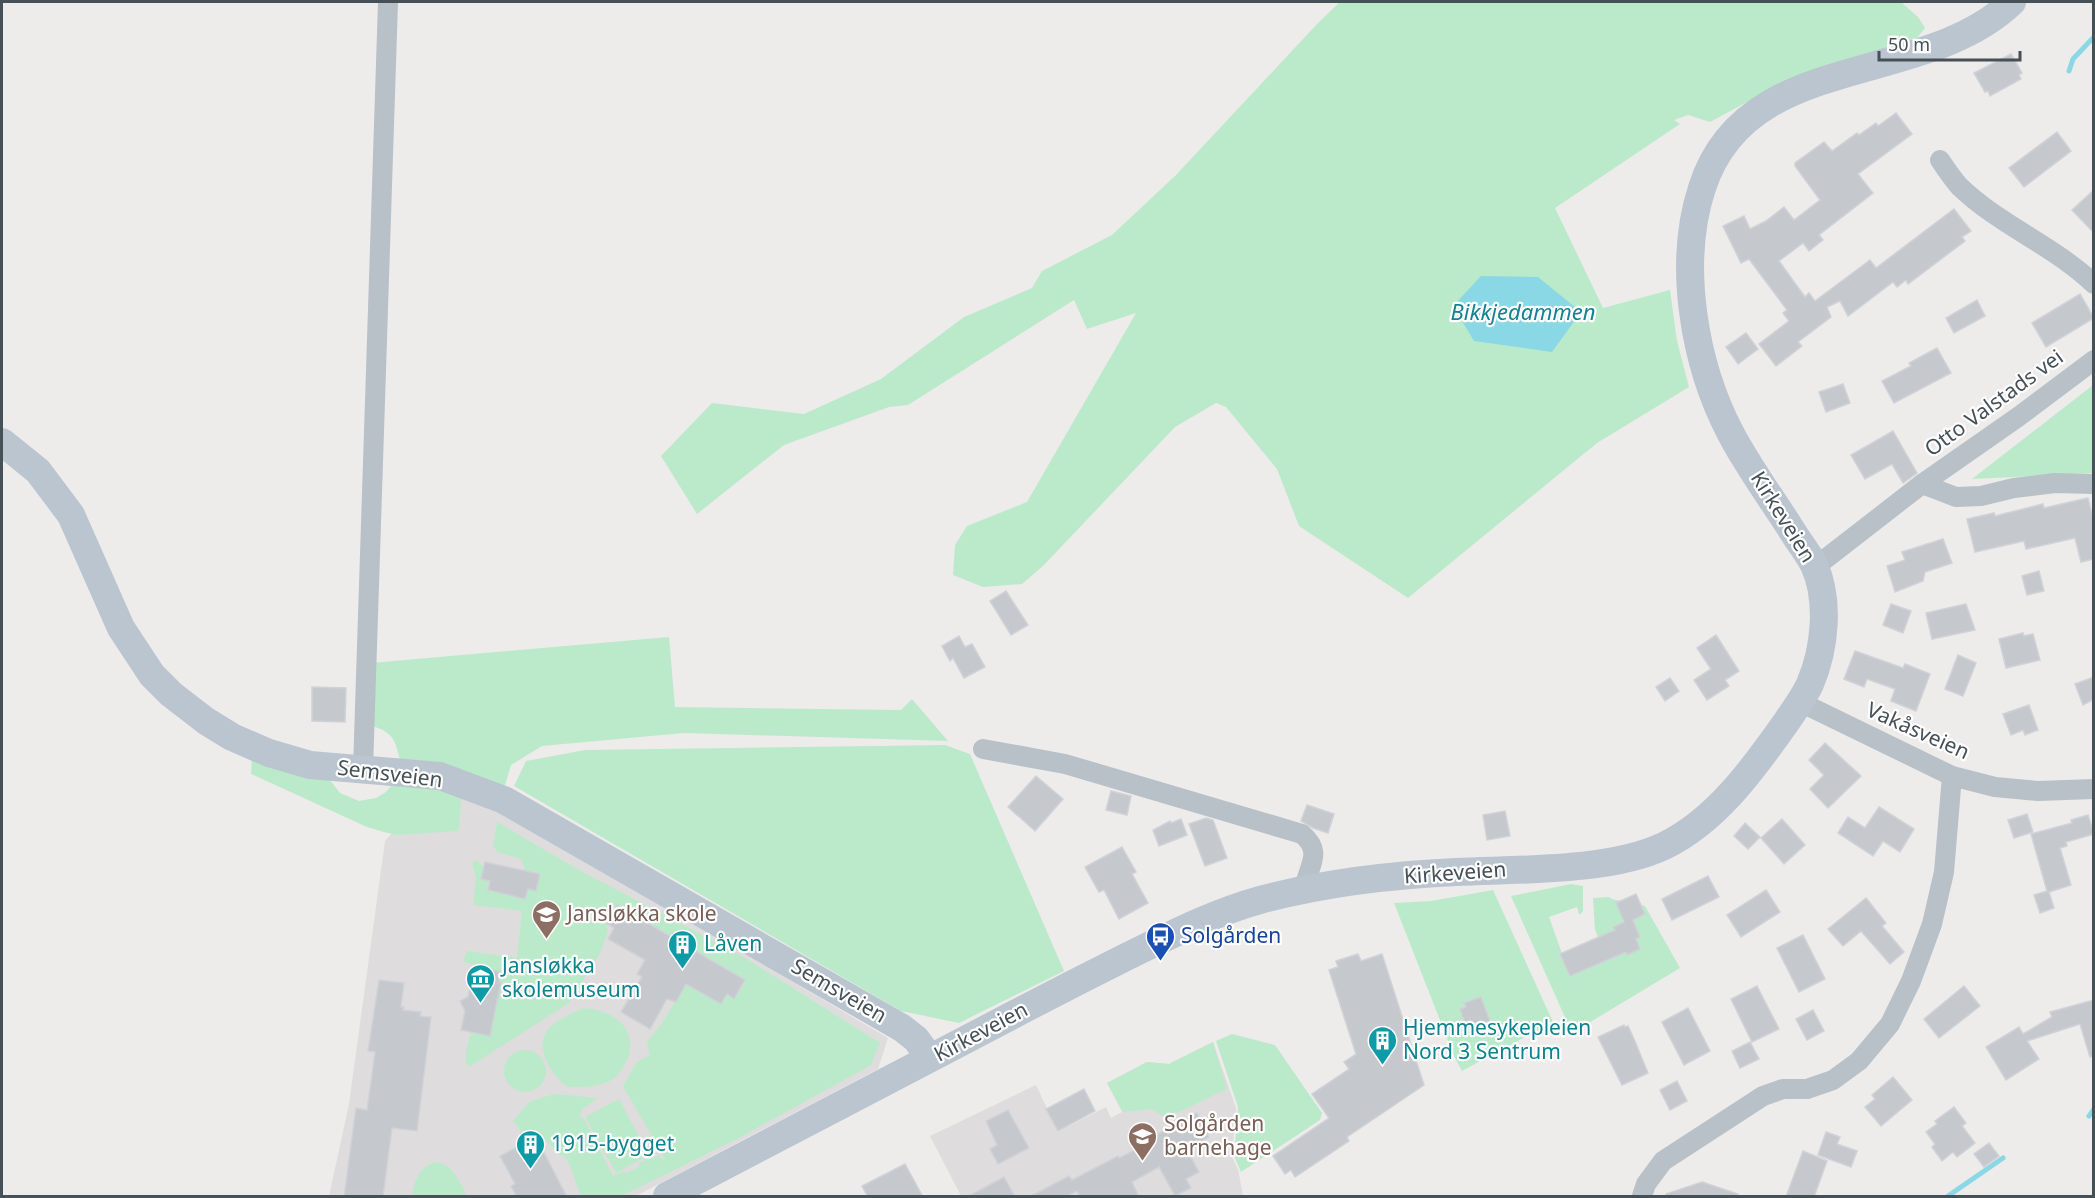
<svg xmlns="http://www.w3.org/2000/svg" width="2095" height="1198" font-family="'Noto Sans',sans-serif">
<rect width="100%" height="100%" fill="#eeebeb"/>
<g fill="#dfdcdd">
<polygon points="428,791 486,801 888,1038 878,1069 636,1196 329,1196 349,1104 385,841"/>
<polygon points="1213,1042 1236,1108 1232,1157 1238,1169 1243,1196 961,1196 930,1136 1036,1085 1058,1132 1106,1107 1111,1118 1122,1112 1107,1083 1147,1062 1169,1064"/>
</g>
<g fill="#bbeaca">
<polygon points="1340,2 1901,2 1918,17 1925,28 1917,38 1773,88 1710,122 1688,115 1674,120 1680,124 1555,208 1603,308 1670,290 1677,341 1689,387 1597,443 1408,598 1299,526 1277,469 1226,407 1216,403 1175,427 1043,566 1022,584 983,587 953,575 955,545 967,526 1027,502 1136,313 1087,329 1074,300 908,405 889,407 784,445 697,514 661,456 712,403 804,414 881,379 964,317 1032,288 1042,271 1112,235 1176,175 1318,23"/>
<polygon points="2093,385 2093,473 1972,479"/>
<path d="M 669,637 L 675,707 L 901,710 L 912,699 L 948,741 L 684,733 L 542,746 L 511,765 L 503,792 L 401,763 C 394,739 396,734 370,725 L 371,663 Z"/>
<polygon points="945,745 970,754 1064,971 959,1023 901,1011 514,786 526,761 585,750"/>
<polygon points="252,756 329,779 340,793 359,801 376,798 386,792 394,782 415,778 461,799 459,831 396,835 384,832 367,827 251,774"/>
<path d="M 497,822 L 581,871 L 742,956 L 880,1043 L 871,1065 L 737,1139 L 621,1196 L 581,1196 C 575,1183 573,1168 565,1157 L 558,1154 L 539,1132 L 525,1136 L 513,1121 L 529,1102 L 554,1094 L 598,1098 L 581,1110 L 580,1117 L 584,1119 L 613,1176 L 624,1171 L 626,1173 L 639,1167 L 639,1163 L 659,1155 L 662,1160 L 665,1159 L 623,1086 L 637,1062 L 650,1055 L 647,1044 L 649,1039 L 662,1023 L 686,984 L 721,1004 L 726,994 L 735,999 L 746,980 L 686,945 L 687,943 L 678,938 L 676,940 L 617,906 L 606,923 L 608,931 L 600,953 L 569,1003 L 469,1067 L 466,1063 L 466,1051 L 471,1032 L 490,1036 L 501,982 L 498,981 L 501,972 L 463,962 L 467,951 L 517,958 L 522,911 L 473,905 L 476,878 L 472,863 L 475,860 C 488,868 490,875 488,890 L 525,898 C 529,886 527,871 521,859 L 497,852 L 493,845 Z"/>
<polygon points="1571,884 1583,886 1583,911 1581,914 1579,914 1577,907 1549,917 1564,959 1605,953 1595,930 1593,898 1609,897 1612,899 1645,906 1680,968 1572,1033 1511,896"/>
<polygon points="1493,890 1553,1022 1462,1071 1454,1056 1394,903 1431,901"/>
<path d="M 583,1008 C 610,1010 638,1025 628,1057 C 625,1065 620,1074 613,1079 C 600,1087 582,1088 567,1087 C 551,1074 532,1046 550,1027 C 556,1021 575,1012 583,1008 Z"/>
<polygon points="1232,1034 1275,1045 1322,1113 1320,1120 1241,1172 1234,1156 1238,1107 1216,1041"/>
<polygon points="1213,1042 1227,1089 1166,1118 1152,1109 1123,1112 1107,1083 1147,1062 1169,1064"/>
<circle cx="525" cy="1071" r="21"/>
<polygon points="619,1099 649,1155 616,1173 585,1117"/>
<path d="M 437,1162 C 455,1166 459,1182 467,1196 L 412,1196 C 414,1181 420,1165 437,1162 Z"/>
</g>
<polygon fill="#8ad8e5" points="1481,276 1538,277 1581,312 1552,352 1474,341 1453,306"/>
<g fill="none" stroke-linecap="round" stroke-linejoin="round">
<g stroke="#8ad8e5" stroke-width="5">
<polyline points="2069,71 2073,59 2094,37"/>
<polyline points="2089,1116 2094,1109"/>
<polyline points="1948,1196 2003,1158"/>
</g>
</g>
<g fill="#c5c9ce" stroke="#cfd2d7" stroke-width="1.5">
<polygon points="2011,54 2022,73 2019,75 2021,79 1990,96 1988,91 1985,92 1974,73"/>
<polygon points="1896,113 1912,134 1858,174 1873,193 1819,235 1823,240 1809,251 1803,243 1779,261 1805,297 1809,293 1815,301 1870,260 1876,268 1954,209 1971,231 1962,237 1965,241 1908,284 1906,280 1897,287 1893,282 1848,316 1840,301 1827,307 1831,317 1798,342 1802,346 1776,366 1759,344 1789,321 1783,313 1787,310 1749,259 1741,263 1723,226 1744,216 1750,229 1766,221 1784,207 1794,220 1820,200 1795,166 1795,163 1824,142 1832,151 1857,133 1859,135 1876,123 1878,126"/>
<polygon points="2057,132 2071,151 2024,187 2009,168"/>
<polygon points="2094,190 2094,233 2072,210"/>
<polygon points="2080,294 2094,318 2046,347 2032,323"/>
<polygon points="1977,300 1985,316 1954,333 1946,318"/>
<polygon points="1746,333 1758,349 1738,364 1726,347"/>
<polygon points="1937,348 1951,373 1894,403 1882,381 1911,366 1909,363"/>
<polygon points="1843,384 1850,403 1826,412 1819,392"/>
<polygon points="1893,431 1917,473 1903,483 1892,464 1865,479 1851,455"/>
<polygon points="2088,498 2094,522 2094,559 2081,562 2075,538 2026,549 2024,541 1975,552 1967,519 1994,513 1995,516 2043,504 2044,508"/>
<polygon points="1943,539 1952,563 1925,572 1923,581 1895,592 1887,566 1905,560 1902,552"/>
<polygon points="2039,571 2044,591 2027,595 2022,576"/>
<polygon points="1006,591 1028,625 1011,635 990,601"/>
<polygon points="1891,604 1911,611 1903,633 1883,625"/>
<polygon points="1966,604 1975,630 1932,639 1926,613"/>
<polygon points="2023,633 2024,636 2033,634 2040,660 2006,668 1999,639"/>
<polygon points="1716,635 1739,671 1725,680 1729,686 1707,700 1694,680 1711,669 1697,648"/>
<polygon points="959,636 965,647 972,644 985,667 964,678 953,658 950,661 942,646"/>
<polygon points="1855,651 1903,668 1905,664 1930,674 1916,711 1891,701 1895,689 1867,679 1864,687 1844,679"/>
<polygon points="1958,655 1976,663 1963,696 1945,689"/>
<polygon points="2094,677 2094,699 2083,705 2075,684"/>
<polygon points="1670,678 1679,691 1665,701 1656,687"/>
<polygon points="312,687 346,688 345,722 312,721"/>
<polygon points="2029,705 2038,730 2025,735 2023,730 2011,735 2003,714"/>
<polygon points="1825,743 1861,776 1828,808 1810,789 1824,775 1809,760"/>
<polygon points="1036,776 1063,799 1035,831 1008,807"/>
<polygon points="1111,791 1131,796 1127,815 1106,810"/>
<polygon points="1307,805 1334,814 1328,833 1313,828 1301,821"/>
<polygon points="1879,807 1914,829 1900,852 1883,841 1873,856 1838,833 1848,817 1865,828"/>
<polygon points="1505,811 1510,836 1487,840 1483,815"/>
<polygon points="2027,814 2033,832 2014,838 2008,820"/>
<polygon points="2088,815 2094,834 2066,842 2067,846 2060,848 2071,885 2049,892 2054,908 2040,913 2034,895 2047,891 2031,834 2072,823 2071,820"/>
<polygon points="1206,818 1213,820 1227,858 1205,866 1189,824"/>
<polygon points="1181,819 1187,835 1159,846 1153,830 1170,821 1171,823"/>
<polygon points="1782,819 1805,845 1784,864 1761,838"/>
<polygon points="1745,823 1760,837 1748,849 1734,836"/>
<polygon points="1122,847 1136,872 1132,874 1148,903 1119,919 1104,890 1099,892 1085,867"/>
<polygon points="485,862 540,874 536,891 528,889 525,899 488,890 490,881 481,879"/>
<polygon points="1708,876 1719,897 1672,920 1662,899"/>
<polygon points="1766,890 1780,912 1741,937 1727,915"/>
<polygon points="1636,894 1645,914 1633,920 1640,937 1636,939 1640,949 1627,955 1626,952 1570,976 1560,954 1615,930 1613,927 1624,922 1616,903"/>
<polygon points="1866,898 1886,923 1882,926 1904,952 1890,964 1861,931 1843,946 1828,929"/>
<polygon points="617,905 745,980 734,999 727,994 721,1004 686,984 676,1002 667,999 650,1029 621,1012 642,977 637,974 645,960 608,939 614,928 607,924"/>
<polygon points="1803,935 1825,979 1799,992 1777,948"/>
<polygon points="1358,954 1361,961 1382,954 1424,1085 1347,1137 1349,1141 1295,1177 1291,1170 1285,1174 1273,1156 1329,1118 1312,1094 1349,1069 1344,1062 1356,1054 1329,970 1338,967 1336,961"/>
<polygon points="480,967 501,972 499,981 501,982 490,1036 461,1030 465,1011 460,1001 468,997 472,976 478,977"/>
<polygon points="379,980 404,983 401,1007 404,1007 403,1010 421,1012 420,1016 431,1017 417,1131 392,1128 383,1197 344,1197 356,1108 367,1110 375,1052 368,1051"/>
<polygon points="1757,986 1779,1029 1752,1042 1731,999"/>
<polygon points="1964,986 1980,1006 1939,1038 1924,1019"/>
<polygon points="1481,997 1490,1021 1467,1029 1460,1009 1466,1007 1464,1003"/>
<polygon points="2094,1000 2094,1056 2090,1057 2080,1024 2027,1041 2039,1059 2006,1080 1986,1047 2019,1027 2023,1034 2052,1017 2050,1012"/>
<polygon points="1688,1008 1710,1051 1684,1065 1662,1022"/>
<polygon points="1813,1010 1824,1031 1807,1040 1796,1019"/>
<polygon points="1624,1025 1625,1027 1628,1026 1634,1039 1648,1073 1622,1085 1598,1037"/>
<polygon points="1750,1042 1759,1059 1740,1068 1732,1051"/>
<polygon points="1893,1077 1912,1100 1881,1126 1865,1107 1875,1099 1872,1095"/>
<polygon points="1677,1081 1687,1101 1670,1110 1660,1090"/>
<polygon points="1084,1089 1095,1111 1058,1131 1046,1109"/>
<polygon points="1954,1107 1966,1123 1962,1126 1975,1143 1957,1157 1953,1152 1942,1161 1932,1147 1935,1144 1926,1132 1937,1124 1935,1121"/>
<polygon points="1008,1110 1029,1148 998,1164 990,1149 997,1145 986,1121"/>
<polygon points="1197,1113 1209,1137 1187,1150 1199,1172 1186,1179 1191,1188 1175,1196 1159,1167 1132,1182 1139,1197 1080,1197 1077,1191 1066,1197 1029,1197 1069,1176 1072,1180 1118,1156 1119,1158 1135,1150 1151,1141 1150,1138"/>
<polygon points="1826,1132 1840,1137 1837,1144 1857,1151 1851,1167 1818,1155"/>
<polygon points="536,1137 567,1197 517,1197 511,1186 515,1184 500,1156"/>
<polygon points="1989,1143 1999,1156 1984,1167 1974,1154"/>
<polygon points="1803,1151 1827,1161 1814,1197 1786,1197"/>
<polygon points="905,1164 923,1197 868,1197 862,1186"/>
<polygon points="1004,1177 1015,1197 967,1197"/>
<polygon points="1702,1182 1738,1194 1738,1197 1666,1197 1666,1194"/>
</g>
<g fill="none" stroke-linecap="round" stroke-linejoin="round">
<g stroke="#b7c1c7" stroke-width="20">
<path d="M 1940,160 C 1946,169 1952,178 1959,186 C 1999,225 2053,245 2094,284"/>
<polyline points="1922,484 1956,497 1981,496 2014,488 2055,483 2094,484"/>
<polyline points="1815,567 1922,484 2018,417 2094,360"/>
<polyline points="1800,702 1952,776 1995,787 2038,791 2094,789"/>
<path d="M 983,749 L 1065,764 L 1302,834 C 1324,853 1308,865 1304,890"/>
<polyline points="363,769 388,2"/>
<polyline points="1642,1196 1646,1184 1663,1161 1763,1096 1783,1089 1807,1089 1833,1080 1859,1061 1890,1024 1911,981 1932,924 1944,872 1952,776"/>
</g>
<g stroke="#bac5cf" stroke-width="28">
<polyline points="2,442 38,471 71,515 121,628 152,675 171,694 206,721 232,737 269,753 310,765 440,776 504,800 902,1028 916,1039 930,1058"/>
<path d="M 667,1196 C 781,1136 895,1077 1009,1017 C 1049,996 1088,976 1128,956 C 1171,935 1213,913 1260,900 C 1323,883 1391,875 1456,872 C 1517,869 1609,872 1664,846 C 1716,821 1754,768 1787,721 C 1795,709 1804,697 1810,684 C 1825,649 1830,600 1814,565 C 1809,555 1802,546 1796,537 C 1775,503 1750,470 1731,434 C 1694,364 1677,264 1702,188 C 1746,49 1923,88 2012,2"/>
</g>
</g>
<defs>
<symbol id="school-pin" viewBox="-11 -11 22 30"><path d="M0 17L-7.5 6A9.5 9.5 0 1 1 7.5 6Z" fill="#8d6e63" stroke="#fff"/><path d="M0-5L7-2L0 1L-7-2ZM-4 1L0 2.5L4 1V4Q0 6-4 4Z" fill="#fff"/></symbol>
<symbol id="bus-pin" viewBox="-11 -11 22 30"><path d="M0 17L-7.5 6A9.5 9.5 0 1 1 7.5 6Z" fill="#1a4fb4" stroke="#fff"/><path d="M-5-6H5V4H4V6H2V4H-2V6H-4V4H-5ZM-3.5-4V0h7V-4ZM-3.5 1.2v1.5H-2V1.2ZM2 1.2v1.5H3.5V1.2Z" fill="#fff"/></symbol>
<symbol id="building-pin" viewBox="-11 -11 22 30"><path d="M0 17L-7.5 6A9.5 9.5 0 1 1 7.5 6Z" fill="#0f9aa8" stroke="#fff"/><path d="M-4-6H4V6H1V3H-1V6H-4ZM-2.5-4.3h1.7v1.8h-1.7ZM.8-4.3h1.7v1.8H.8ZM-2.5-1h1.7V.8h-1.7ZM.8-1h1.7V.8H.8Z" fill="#fff"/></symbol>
<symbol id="museum-pin" viewBox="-11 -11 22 30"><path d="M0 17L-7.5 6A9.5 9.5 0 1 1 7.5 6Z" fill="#0f9aa8" stroke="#fff"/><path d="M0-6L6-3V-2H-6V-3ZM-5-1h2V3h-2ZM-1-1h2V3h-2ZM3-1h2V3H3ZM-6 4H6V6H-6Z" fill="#fff"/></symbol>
</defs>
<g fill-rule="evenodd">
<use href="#school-pin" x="530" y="898" width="33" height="45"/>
<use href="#bus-pin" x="1144" y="920" width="33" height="45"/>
<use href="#building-pin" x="666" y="928" width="33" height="45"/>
<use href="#museum-pin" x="464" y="962" width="33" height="45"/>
<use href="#building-pin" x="1366" y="1024" width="33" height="45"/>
<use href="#school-pin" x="1126" y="1120" width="33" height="45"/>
<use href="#building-pin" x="514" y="1128" width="33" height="45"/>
</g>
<g text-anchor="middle" stroke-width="4.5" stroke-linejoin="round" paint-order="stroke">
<g font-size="21" fill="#455057" stroke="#fff">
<text transform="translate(1994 403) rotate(-36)" y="7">Otto Valstads vei</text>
<text transform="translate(1783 517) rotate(58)" y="7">Kirkeveien</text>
<text transform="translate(1918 731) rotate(24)" y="7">Vakåsveien</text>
<text transform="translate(390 774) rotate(7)" y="7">Semsveien</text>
<text transform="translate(1455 873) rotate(-4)" y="7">Kirkeveien</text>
<text transform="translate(839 991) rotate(30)" y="7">Semsveien</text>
<text transform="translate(981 1032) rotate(-28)" y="7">Kirkeveien</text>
</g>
<g font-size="21" fill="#785e54" stroke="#fff" text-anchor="start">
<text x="567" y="921">Jansløkka skole</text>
<text x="1164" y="1131">Solgården<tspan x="1164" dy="24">barnehage</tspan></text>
</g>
<g font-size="21" fill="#164399" stroke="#fff" text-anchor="start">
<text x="1181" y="943">Solgården</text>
</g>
<g font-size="21" fill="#0d838f" stroke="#fff" text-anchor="start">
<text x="704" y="951">Låven</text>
<text x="502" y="973">Jansløkka<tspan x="502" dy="24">skolemuseum</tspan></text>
<text x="1403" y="1035">Hjemmesykepleien<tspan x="1403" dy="24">Nord 3 Sentrum</tspan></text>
<text x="551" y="1151">1915-bygget</text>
</g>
<g font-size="22" font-style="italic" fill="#158293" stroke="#fff">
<text x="1523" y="320">Bikkjedammen</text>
</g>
</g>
<rect width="2095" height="1198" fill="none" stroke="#455057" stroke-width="6"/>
<path d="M1879 51v9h141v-9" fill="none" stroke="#455057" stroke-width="3"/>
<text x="1888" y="51" font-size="18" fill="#455057" stroke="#ffffff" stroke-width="4.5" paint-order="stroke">50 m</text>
</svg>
